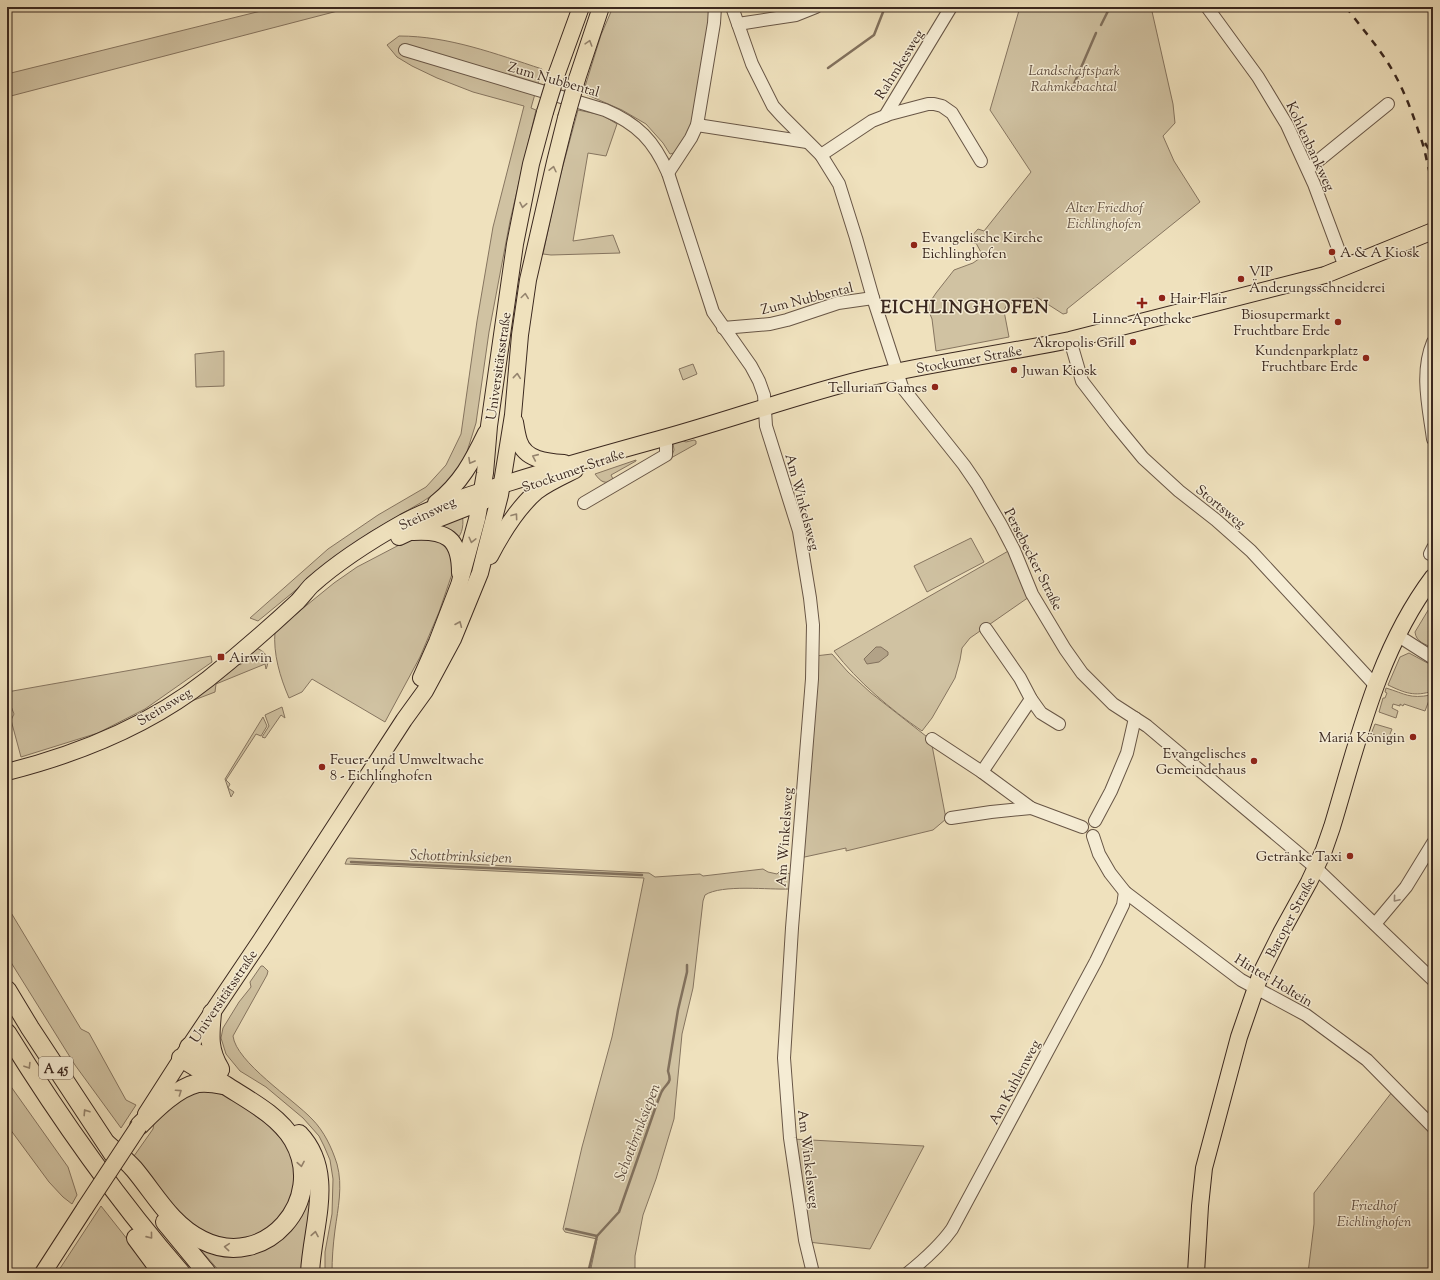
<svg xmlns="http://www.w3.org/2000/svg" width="1440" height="1280" font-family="'Sorts Mill Goudy',serif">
<rect width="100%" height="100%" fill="#efe1bd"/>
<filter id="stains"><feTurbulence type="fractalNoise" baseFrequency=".005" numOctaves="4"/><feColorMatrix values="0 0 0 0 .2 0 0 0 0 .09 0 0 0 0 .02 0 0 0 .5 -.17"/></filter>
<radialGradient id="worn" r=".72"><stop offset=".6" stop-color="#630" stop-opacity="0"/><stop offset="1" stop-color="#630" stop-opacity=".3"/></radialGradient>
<g fill="#d0c2a2" stroke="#867560">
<polygon points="277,7 353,7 7,97 7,74"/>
<polygon points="613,7 712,7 694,127 674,153 670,154 663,143 646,124 622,110 583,93 601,35"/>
<polygon points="1020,7 1151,7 1173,104 1175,123 1163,136 1174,161 1200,202 1067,309 1067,313 1063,314 1038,298 1007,304 1004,311 1009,337 936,351 932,319 930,314 930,305 932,299 936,293 954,270 973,263 983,256 976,243 969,242 970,238 978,229 984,231 1031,172 990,110"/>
<path d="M 399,36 C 449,36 496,54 542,69 L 531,108 L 536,110 L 510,221 L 489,332 L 476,423 L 465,458 L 446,486 L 422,502 L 369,533 L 330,562 L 258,621 L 250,618 L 328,549 L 378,515 L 426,487 L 446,465 L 461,434 L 477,321 L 493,227 L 524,106 L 473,92 L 437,78 L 412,66 L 397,57 L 387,45 Z"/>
<polygon points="578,110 602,115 617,124 606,156 588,153 573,241 613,235 620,253 551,255 543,254 557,188"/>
<polygon points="224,351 224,386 196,387 195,354"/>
<polygon points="693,364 697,374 683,380 679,369"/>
<polygon points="681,440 686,442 694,440 696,441 696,444 671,458 674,450 673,443"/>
<path d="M 636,460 L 636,461 L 611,475 L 614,481 C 604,484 601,482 595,474 Z"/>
<path d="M 462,514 C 464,523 463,534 456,540 L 435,528 Z"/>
<path d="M 436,537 L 450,548 L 454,565 L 452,574 L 439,612 L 420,657 L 385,722 L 312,679 L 302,692 L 289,698 C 280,677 273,654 275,631 L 334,583 L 357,567 L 401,544 L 415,538 Z"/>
<polygon points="971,538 984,562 927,592 914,566"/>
<path d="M 1010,550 L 1029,597 L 970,638 L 962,648 L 960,660 L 955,678 L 932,718 L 922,731 C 890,709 858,682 834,651 Z"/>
<path d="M 1433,602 L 1433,648 C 1425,644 1416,642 1415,632 Z"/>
<path d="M 255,648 C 265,650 271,659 266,669 L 265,664 L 216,684 L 215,692 L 189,702 L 238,663 L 240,665 L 245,661 L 243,659 Z"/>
<path d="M 1409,653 L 1433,666 L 1433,691 C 1414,697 1405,693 1388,685 L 1400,657 Z"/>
<polygon points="832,654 848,672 871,693 931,740 946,819 933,830 846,851 846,848 800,858 815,656"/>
<polygon points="211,656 212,662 145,709 98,733 21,757 11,720 14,714 9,701 7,701 7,692"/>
<path d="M 1386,688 C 1406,694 1409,699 1431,695 L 1425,711 L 1404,704 L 1403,706 L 1400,704 L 1400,706 L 1393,704 L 1392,708 L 1398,711 L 1396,718 L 1379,712 L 1383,698 L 1385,698 L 1387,693 L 1385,692 Z"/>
<polygon points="282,707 285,718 281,715 265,738 262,737 269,726 265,715"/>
<polygon points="263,717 267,726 261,736 256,734 226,780 230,784 228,788 234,792 231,797 225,779"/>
<polygon points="1375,724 1392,729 1388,739 1371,734"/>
<path d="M 349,858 L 649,873 L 655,877 L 700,874 L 703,876 L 763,869 L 768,872 L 777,874 L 781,870 L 783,870 L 786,873 L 792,874 L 790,889 C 769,890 722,884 705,895 L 703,901 L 693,988 L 682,1034 L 674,1119 L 656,1179 L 643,1215 L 635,1256 L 635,1273 L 590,1273 L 597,1239 L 565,1232 L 563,1229 L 582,1147 L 612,1037 L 644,878 L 345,864 L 347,859 Z"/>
<polygon points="7,906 81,1029 89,1033 126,1100 136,1105 121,1128 75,1065 7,956"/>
<path d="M 261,966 L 263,966 L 268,971 L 267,975 L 233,1036 C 236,1062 293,1099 312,1119 C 324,1131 332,1148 337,1164 C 343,1186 338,1208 335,1230 C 333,1245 332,1259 332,1273 L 325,1273 L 325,1252 L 332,1214 L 333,1179 L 330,1160 L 324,1146 L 319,1136 L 303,1118 L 266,1087 L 240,1071 L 226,1054 L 221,1038 L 223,1028 L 239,1002 L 251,987 L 250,982 Z"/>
<polygon points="7,1081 68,1167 77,1195 72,1204 63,1197 49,1182 7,1125"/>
<polygon points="196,1089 212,1091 232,1098 268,1125 283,1141 313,1165 307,1273 221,1273 192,1240 171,1205 134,1156 153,1129 154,1123 163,1113"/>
<polygon points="1392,1092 1433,1134 1433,1273 1308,1273 1314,1224 1314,1193"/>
<polygon points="792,1139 924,1146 870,1249 808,1242"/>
<polygon points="101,1206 139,1254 153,1273 57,1273"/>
</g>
<polygon fill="#b2a287" stroke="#82715d" points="876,647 881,647 888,652 888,655 879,662 867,664 864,659"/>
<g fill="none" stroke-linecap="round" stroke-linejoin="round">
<g stroke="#82715d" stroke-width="2.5">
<polyline points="1101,25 1110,7"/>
<polyline points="828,68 874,35 885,7"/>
<polyline points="1074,84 1096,33"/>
<polyline points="351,862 642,875"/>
<polyline points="566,1229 597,1236"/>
<path d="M 588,1273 L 597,1236 L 619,1212 L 656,1106 C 658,1101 660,1095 662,1091 C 668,1081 672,1084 668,1071 L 678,1010 L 687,972 L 687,965"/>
</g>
<defs>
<g id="minor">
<polyline points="732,7 752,64 773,106 782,116 821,155 839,184 856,238 873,298 902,387 964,465 977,484 1001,525 1014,550 1032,594 1065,649 1082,673 1113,704 1147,726 1316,868 1433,980"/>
<polyline points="1207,7 1258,77 1287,125 1314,184 1345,267"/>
<polyline points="738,24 796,15 816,7"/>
<path d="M 405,50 L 605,110 C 638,124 654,141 668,173 L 713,312 L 751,366 L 759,381 L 764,395 L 766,426 L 799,531 L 810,598 L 813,625 L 812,679 L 792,928 L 784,1058 L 790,1138 L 805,1240 L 813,1273"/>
<polyline points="885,116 951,7"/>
<polyline points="697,125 807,142"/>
<polyline points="821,155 872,121 890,114 928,104 934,104 942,106 952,113 981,161"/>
<polyline points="1308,169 1388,104"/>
<polyline points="668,173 691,138 697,125 714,23 715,7"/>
<polyline points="723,328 770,324 787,320 838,303 873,298"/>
<polyline points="1070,340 1082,381 1115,424 1143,458 1179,491 1216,520 1251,551 1375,685"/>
<path d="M 1433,342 C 1420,373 1429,408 1433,439"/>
<polyline points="584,503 666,455 666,438"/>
<polyline points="1430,554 1433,548"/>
<polyline points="986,629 1020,678 1031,699 1041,713 1059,724"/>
<polyline points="1397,635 1433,658"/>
<polyline points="932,739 982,772 1031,808 1082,827"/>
<polyline points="982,772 1031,699"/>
<polyline points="951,818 991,812 1031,808"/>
<polyline points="1095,821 1111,791 1127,753 1135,718"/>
<polyline points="1093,836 1099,854 1110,873 1125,892 1241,980 1306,1015 1367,1060 1433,1127"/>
<polyline points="1375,924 1406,887 1433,843"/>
<path d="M 908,1273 C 924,1260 940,1246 952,1229 L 1096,961 L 1123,905 L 1125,892"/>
</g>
<g id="major">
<polyline points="557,73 581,7"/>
<polyline points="577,79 601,7"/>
<path d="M 515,422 C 516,428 517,435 519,441 C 525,460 547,462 564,463"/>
<path d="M 436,503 C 461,483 472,462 486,433"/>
<path d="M 413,532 C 446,530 460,538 460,573"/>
<polyline points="399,537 435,520 486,500"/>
<path d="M 490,556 C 502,533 517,508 537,491 C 549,482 563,476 575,470"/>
<polyline points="421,678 437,642 459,585 477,519 485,473 489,426 515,244 531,164 545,112"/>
<path d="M 7,772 C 78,754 150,725 208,679 C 238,655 268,629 297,602 C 302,597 307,590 312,585 C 340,560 372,540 404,522 C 437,505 472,494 508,483 C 555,468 602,455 649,442 C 721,423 791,397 863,379 C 931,363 1001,354 1070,340 L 1325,275 L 1433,231"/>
<polyline points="146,1114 189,1047 261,940 404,720 425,691 453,639 480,573 485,553 500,495 513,415 520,335 528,280 555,162 566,118"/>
<polyline points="43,1273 85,1208"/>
<path d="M 1196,1273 L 1200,1206 L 1204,1168 L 1239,1037 L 1261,973 L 1282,931 L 1309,882 L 1324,850 L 1332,827 C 1358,741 1378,650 1433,577"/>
</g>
<g id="highway">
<polyline points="7,990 30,1028 113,1154"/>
<path d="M 212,1013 C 210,1035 208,1049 220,1069"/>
<path d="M 7,1033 C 59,1117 116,1198 181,1273"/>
<polyline points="189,1047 220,1070"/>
<path d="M 139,1126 C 154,1111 176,1088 198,1083 C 207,1082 214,1083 223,1085"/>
<path d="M 299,1134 C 336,1173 312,1226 310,1273"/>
<path d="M 107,1144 C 116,1152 126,1160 134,1169 C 155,1194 171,1225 202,1240 C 265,1272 328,1200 293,1140 C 278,1115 248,1100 225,1085 C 210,1076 196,1067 181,1058"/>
<polyline points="165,1222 207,1273"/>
<polyline points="136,1238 162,1273"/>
</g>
</defs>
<use href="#minor" stroke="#685646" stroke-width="14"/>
<use href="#major" stroke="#3b281f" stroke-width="18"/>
<use href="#highway" stroke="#3b281f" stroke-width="20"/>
<use href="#minor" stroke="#f5ecd4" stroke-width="12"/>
<use href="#major" stroke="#efe1bd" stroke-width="16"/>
<use href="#highway" stroke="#efe1bd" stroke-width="18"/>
<g stroke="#3b281f" stroke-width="2.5" stroke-dasharray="7 7" stroke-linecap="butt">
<path d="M 1346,7 C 1360,26 1376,44 1388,63 C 1402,85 1412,111 1420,136 C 1426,151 1427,167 1433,183"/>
<polyline points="1425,143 1433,156"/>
</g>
<defs>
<g id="major-bridge">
<polyline points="545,112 557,73"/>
<polyline points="566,118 577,79"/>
<polyline points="85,1208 139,1126"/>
</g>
</defs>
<use href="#major-bridge" stroke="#3b281f" stroke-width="18" stroke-linecap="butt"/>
<use href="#major-bridge" stroke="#efe1bd" stroke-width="16"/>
</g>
<defs><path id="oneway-chevron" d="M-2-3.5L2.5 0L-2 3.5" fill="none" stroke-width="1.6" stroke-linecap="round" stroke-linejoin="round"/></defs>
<g stroke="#95846e">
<use href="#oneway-chevron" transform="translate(589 43) rotate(-73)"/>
<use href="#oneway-chevron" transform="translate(553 169) rotate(-77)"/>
<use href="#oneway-chevron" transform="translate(523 205) rotate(101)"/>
<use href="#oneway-chevron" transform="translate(525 296) rotate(-82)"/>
<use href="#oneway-chevron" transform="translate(517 376) rotate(-84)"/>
<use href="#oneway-chevron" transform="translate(535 457) rotate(-156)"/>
<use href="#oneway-chevron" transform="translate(471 461) rotate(119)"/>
<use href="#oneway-chevron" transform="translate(515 516) rotate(-54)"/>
<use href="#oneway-chevron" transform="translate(472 540) rotate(104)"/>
<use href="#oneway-chevron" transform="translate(459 624) rotate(-67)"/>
<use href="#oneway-chevron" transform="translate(28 1066) rotate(58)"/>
<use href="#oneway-chevron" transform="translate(179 1092) rotate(-34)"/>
<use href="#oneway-chevron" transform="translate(86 1112) rotate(-123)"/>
<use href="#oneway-chevron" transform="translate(301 1164) rotate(80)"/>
<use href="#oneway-chevron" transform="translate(315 1234) rotate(-80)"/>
<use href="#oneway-chevron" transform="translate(150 1236) rotate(51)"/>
<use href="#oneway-chevron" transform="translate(227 1247) rotate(-175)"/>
</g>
<use stroke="#988a7a" href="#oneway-chevron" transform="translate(1396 899) rotate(130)"/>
<g fill="#8f2418" stroke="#f5ecd4" stroke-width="1.5">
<circle cx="914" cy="245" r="4"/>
<circle cx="1332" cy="252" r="4"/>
<circle cx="1241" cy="279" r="4"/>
<circle cx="1162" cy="298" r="4"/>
<path d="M1140 297h4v4h4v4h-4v4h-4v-4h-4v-4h4z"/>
<circle cx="1338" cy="322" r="4"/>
<circle cx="1133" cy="342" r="4"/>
<circle cx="1366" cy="358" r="4"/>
<circle cx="1014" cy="370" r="4"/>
<circle cx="935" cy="387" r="4"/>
<rect x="217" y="653" width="8" height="8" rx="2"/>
<circle cx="1413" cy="737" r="4"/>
<circle cx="1254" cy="761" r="4"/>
<circle cx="322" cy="767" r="4"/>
<circle cx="1350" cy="856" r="4"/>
</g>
<g text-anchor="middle" stroke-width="3" stroke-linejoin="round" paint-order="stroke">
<rect fill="#f5ecd4" stroke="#736355" stroke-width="1" x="39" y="1057" width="34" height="22" rx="3"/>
<g font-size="13" font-weight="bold" fill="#3b281f">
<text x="56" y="1073">A 45</text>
</g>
<g font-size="14" fill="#3b281f" stroke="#f5ecd4">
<text transform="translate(899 64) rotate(-58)" y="5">Rahmkesweg</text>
<text transform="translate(554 79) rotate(16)" y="5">Zum Nubbental</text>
<text transform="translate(1311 146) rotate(65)" y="5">Kohlenbankweg</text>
<text transform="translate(807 298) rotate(-14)" y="5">Zum Nubbental</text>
<text transform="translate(969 359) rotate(-10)" y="5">Stockumer Straße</text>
<text transform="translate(498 366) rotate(-82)" y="5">Universitätsstraße</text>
<text transform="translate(573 470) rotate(-19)" y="5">Stockumer Straße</text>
<text transform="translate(803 502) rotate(75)" y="5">Am Winkelsweg</text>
<text transform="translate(1221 506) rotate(39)" y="5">Stortsweg</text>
<text transform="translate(427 513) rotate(-25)" y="5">Steinsweg</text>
<text transform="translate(1034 559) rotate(63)" y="5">Persebecker Straße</text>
<text transform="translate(164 706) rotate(-31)" y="5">Steinsweg</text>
<text transform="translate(784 837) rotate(-86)" y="5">Am Winkelsweg</text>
<text transform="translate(1290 917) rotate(-62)" y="5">Baroper Straße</text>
<text transform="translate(1274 980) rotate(31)" y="5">Hinter Holtein</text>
<text transform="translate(223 996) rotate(-56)" y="5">Universitätsstraße</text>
<text transform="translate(1014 1082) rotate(-62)" y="5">Am Kuhlenweg</text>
<text transform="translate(809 1159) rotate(83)" y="5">Am Winkelsweg</text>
</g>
<g font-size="14" font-style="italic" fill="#604e40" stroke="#f5ecd4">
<text x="1074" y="75">Landschaftspark<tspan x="1074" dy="16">Rahmkebachtal</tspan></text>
<text x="1104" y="212">Alter Friedhof<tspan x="1104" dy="16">Eichlinghofen</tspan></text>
<text x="1374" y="1210">Friedhof<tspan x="1374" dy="16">Eichlinghofen</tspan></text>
</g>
<g font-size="14" fill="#3b281f" stroke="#f5ecd4" text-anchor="start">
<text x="922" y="242">Evangelische Kirche<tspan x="922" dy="16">Eichlinghofen</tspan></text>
<text x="1340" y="257">A &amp; A Kiosk</text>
<text x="1249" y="276">VIP<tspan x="1249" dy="16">Änderungsschneiderei</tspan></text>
<text x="1170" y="303">Hair Flair</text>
<text x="1330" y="319" text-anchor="end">Biosupermarkt<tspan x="1330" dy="16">Fruchtbare Erde</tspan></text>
<text x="1142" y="323" text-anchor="middle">Linne-Apotheke</text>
<text x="1125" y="347" text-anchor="end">Akropolis Grill</text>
<text x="1358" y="355" text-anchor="end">Kundenparkplatz<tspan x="1358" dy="16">Fruchtbare Erde</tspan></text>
<text x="1022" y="375">Juwan Kiosk</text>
<text x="927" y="392" text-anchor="end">Tellurian Games</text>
<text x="229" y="662">Airwin</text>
<text x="1405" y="742" text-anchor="end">Maria Königin</text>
<text x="1246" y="758" text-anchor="end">Evangelisches<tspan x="1246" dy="16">Gemeindehaus</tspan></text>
<text x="330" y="764">Feuer- und Umweltwache<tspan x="330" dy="16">8 - Eichlinghofen</tspan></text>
<text x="1342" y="861" text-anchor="end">Getränke Taxi</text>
</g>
<g font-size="15" font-style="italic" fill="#5f4d3e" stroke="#f5ecd4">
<text transform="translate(461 856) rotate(2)" y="5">Schottbrinksiepen</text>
<text transform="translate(637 1132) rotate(-69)" y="5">Schottbrinksiepen</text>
</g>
<g font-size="18" font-weight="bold" letter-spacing="1" fill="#3b281f" stroke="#f5ecd4">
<text x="965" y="313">EICHLINGHOFEN</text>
</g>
</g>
<rect width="1440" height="1280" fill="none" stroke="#efe1bd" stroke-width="24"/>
<rect x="8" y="8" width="1424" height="1264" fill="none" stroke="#3b281f" stroke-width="2"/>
<rect x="12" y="12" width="1416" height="1256" fill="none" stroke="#3b281f"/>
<rect width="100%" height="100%" filter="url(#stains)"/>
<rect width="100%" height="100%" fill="url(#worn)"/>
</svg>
